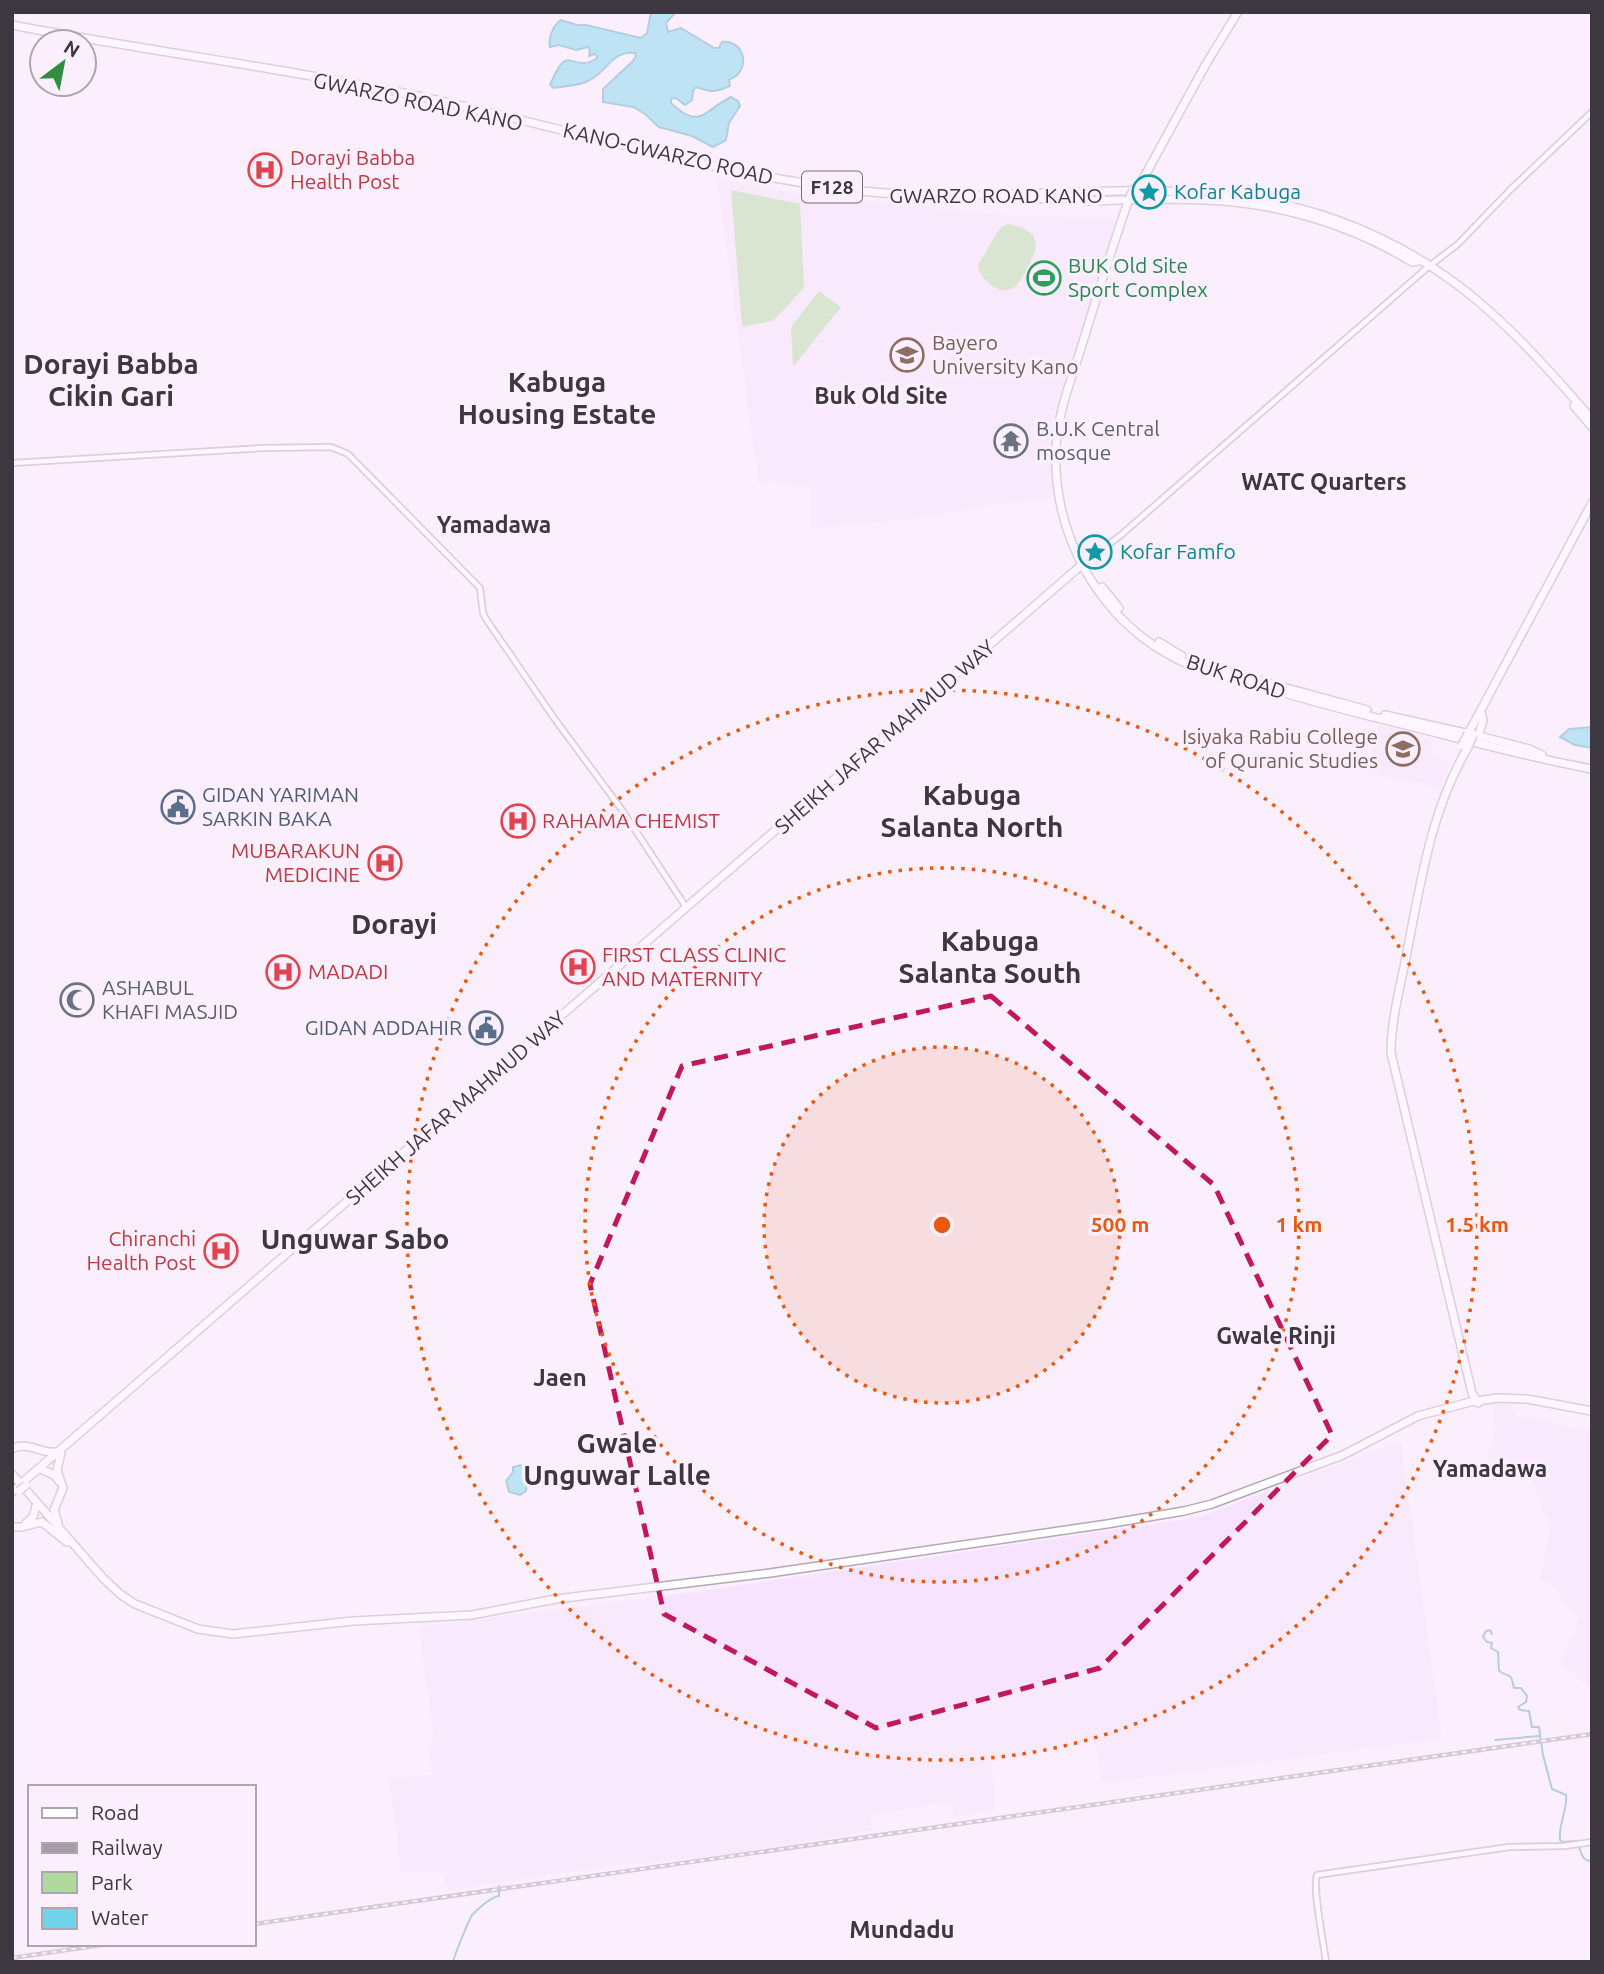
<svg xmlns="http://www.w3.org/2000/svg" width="1604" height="1974" font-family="Ubuntu,sans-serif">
<rect width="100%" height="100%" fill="#fbeffe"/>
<g fill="#f7e3fd">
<polygon points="717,179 809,196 989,214 1116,219 1052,428 1054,496 902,520 811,528 811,487 758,481"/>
<polygon points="1379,723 1435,740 1430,757 1451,762 1440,788 1366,772"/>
<polygon points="1511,1402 1514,1415 1592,1431 1592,1688 1560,1664 1580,1617 1558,1595 1556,1587 1540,1579 1550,1528 1526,1465 1486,1458 1495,1432 1493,1403"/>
<polygon points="1401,1441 1442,1739 1103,1783 1094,1741 1007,1758 992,1758 995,1811 954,1817 951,1802 871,1815 872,1831 729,1854 572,1871 448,1891 443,1873 401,1873 389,1779 432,1775 428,1742 434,1740 418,1627 708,1590 1200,1517"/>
</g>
<polygon fill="#fbe2ea" points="251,147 276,151 280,189 253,190"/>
<g fill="#b0da9b">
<polygon points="731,190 800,204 804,288 773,321 742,327"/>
<path d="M 1008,224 L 1023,228 L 1033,235 C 1035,240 1037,246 1035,251 C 1034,257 1020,282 1016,286 C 1002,299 979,279 978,265 L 1000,228 Z"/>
<polygon points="819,291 841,307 793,367 791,327"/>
</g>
<g fill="#71d4ec" stroke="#61a5b8" stroke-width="2">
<path d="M 651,12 L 676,12 L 666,23 L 668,32 L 681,28 L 714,48 L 719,48 L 722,42 C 740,40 750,60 738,74 C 736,77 732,78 729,80 L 730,86 C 714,93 712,92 696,87 L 693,91 L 692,100 L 685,105 L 676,98 L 671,99 L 671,103 C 700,131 704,110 731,97 L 738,101 L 740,106 L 729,123 L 726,140 L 713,147 L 692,136 L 659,127 L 645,114 L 633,107 L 603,102 L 603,89 L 633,61 L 636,56 L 635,53 C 610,51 609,71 588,81 C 578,86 565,86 554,88 L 550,85 C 569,39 569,74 596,59 L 597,56 L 595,54 L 589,56 L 590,50 L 588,47 L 576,50 L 559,45 L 550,47 C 548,38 553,25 561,20 L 577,25 L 586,25 L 641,38 L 647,33 Z"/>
<polygon points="1592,727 1592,748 1575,745 1560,737 1569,729"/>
<path d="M 521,1465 C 527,1472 528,1481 526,1491 L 520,1495 L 509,1492 L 506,1481 L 513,1472 L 513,1467 Z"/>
</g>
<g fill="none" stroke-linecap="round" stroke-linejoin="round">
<g stroke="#61a5b8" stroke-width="2">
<path d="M 1492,1634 L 1490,1630 L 1486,1631 L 1483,1637 L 1487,1642 L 1492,1643 L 1491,1648 L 1498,1652 L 1499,1671 C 1512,1679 1510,1671 1514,1688 L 1521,1688 L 1527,1696 L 1526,1702 L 1518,1707 L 1520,1710 L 1529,1711 L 1532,1727 L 1539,1727 L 1543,1755 L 1552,1789 L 1566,1795 C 1568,1809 1558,1825 1560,1840 L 1563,1842 L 1576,1841"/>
<polyline points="1495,1740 1539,1736"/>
<path d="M 1578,1845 C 1582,1853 1581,1861 1592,1861"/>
<polyline points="499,1886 499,1887"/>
<path d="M 453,1962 C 454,1956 469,1920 472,1915 C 478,1909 491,1897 499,1896 L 499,1891"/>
</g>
<defs>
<g id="minor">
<polyline points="12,463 263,448 331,447 348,454 480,588 483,613 486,619 554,718 622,810 686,907"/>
<polyline points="1085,562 1121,535 1428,267 1458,244 1510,190 1592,112"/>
<path d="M 1326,1962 C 1324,1944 1312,1888 1317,1875 L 1509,1847 L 1564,1846 L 1592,1842"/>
</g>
<g id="major">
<path d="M 12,25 C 147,51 284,68 418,96 C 566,128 711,174 862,191 C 1019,208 1186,165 1337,220 C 1453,262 1513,329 1592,419"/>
<polyline points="1137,190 1206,64 1238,12"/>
<path d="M 1082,197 L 1089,201 C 1128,200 1168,198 1207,200 C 1279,203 1351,225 1412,262 L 1418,261"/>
<polyline points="1025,199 1065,198"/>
<path d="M 1129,199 C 1112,247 1097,296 1082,345 C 1072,378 1058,411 1056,447 C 1052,536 1100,623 1183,662 C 1214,677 1250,684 1284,693 C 1316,702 1348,711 1381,719 C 1451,736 1521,756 1592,769"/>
<polyline points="1574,406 1592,427"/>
<polyline points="1102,587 1119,608"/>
<polyline points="1159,642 1182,656"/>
<polyline points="1213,668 1367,710"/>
<polyline points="1385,715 1483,737 1529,749 1542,755"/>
<polyline points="1482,715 1483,721 1479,733 1482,737"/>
<polyline points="1468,734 1592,503"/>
<path d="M 1468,747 C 1431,810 1421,881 1407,952 C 1401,984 1391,1019 1391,1053 L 1472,1393 L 1478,1403"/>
<path d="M 12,1449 C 30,1440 39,1455 59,1452"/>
<polyline points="43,1470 54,1475 59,1481"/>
<polyline points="12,1474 103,1578 120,1594 135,1604 198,1629 233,1634 353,1621 472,1615 556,1599 770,1573 1107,1524 1184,1511 1212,1504 1343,1455 1418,1416 1470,1402 1498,1398 1527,1399 1592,1411"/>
<polyline points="23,1482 1085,562"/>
<polyline points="12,1492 17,1488"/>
<polyline points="26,1523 33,1517 36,1506"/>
<polyline points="58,1523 54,1510 63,1488 57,1470 61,1453"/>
<polyline points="12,1527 21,1527 42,1522 67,1542"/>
<polyline points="12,1961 12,1962"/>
</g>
</defs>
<use href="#minor" stroke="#b5a7b9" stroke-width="8"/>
<use href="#major" stroke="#b5a7b9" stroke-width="10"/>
<use href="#minor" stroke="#fff" stroke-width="4.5"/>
<use href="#major" stroke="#fff" stroke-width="7"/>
<defs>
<g id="rail">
<polyline points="254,1924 1592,1734"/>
<polyline points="12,1958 108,1944"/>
</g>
</defs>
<use href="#rail" stroke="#a59ca8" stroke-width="4.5"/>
<use href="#rail" stroke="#fbeffe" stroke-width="2" stroke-dasharray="5" stroke-linecap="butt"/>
<defs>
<g id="major-bridge">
<polyline points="1129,199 1133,190"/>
<polyline points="1462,745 1468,734"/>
<polyline points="1468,747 1473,735"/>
<polyline points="19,1491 26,1485"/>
</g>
</defs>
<use href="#major-bridge" stroke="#b5a7b9" stroke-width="10" stroke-linecap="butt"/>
<use href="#major-bridge" stroke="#fff" stroke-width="7"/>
</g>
<path d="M0 0H1604V1974H0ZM 991,996 L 1214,1185 L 1332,1435 L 1100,1668 L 876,1728 L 664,1614 L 590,1284 L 682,1066 Z" fill="#fbeffe" fill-opacity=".55" fill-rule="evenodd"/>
<path fill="none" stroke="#c2185b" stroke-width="5" stroke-dasharray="14 9" stroke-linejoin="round" d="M 991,996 L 1214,1185 L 1332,1435 L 1100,1668 L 876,1728 L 664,1614 L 590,1284 L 682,1066 Z"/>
<circle cx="942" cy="1225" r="178" fill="#e8590c" fill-opacity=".12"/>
<g fill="none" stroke="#e8590c" stroke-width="3.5" stroke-dasharray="3.5 7">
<circle cx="942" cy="1225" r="178"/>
<circle cx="942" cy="1225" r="357"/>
<circle cx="942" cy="1225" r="535"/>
</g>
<defs>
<symbol id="hospital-ring" viewBox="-11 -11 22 22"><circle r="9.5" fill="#fbeffe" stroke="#e0444e" stroke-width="1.5"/><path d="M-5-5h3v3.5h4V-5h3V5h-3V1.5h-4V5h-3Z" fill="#e0444e"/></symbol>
<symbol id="sight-ring" viewBox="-11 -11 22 22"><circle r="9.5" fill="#fbeffe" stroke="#0f9aa8" stroke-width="1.5"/><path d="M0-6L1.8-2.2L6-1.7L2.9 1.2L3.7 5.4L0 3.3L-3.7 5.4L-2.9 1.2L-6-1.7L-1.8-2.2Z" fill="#0f9aa8"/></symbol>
<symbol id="stadium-ring" viewBox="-11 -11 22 22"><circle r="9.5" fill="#fbeffe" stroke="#2e9e5b" stroke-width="1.5"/><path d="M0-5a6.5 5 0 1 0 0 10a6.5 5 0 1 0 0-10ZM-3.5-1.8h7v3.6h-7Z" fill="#2e9e5b"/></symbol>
<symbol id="university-ring" viewBox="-11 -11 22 22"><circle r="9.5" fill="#fbeffe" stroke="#8d6e63" stroke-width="1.5"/><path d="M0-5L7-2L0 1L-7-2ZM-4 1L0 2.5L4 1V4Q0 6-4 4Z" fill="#8d6e63"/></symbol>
<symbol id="temple-ring" viewBox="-11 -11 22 22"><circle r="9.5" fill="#fbeffe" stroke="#6b7280" stroke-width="1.5"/><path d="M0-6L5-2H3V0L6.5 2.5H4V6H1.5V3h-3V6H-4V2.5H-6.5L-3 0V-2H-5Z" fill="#6b7280"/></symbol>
<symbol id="civic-ring" viewBox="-11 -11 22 22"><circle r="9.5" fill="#fbeffe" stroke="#5c6f8a" stroke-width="1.5"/><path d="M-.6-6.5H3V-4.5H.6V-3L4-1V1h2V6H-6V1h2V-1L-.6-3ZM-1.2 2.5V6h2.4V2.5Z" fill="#5c6f8a"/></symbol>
<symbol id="mosque-ring" viewBox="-11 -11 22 22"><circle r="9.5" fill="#fbeffe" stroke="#6b7280" stroke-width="1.5"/><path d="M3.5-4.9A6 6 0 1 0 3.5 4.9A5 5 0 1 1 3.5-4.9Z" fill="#6b7280"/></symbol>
</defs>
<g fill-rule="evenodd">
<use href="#hospital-ring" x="246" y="151" width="38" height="38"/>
<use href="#sight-ring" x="1130" y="173" width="38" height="38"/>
<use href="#stadium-ring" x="1025" y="259" width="38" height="38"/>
<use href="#university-ring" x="888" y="336" width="38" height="38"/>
<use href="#temple-ring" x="992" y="422" width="38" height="38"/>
<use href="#sight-ring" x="1076" y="533" width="38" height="38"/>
<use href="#university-ring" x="1384" y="730" width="38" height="38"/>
<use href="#civic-ring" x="159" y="788" width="38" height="38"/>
<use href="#hospital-ring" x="499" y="802" width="38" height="38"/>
<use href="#hospital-ring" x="366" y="844" width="38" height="38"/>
<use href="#hospital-ring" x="559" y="948" width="38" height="38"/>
<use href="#hospital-ring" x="264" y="953" width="38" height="38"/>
<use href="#mosque-ring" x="58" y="981" width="38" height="38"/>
<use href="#civic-ring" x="467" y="1009" width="38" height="38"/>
<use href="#hospital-ring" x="202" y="1232" width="38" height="38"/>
</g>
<g text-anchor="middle" stroke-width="7" stroke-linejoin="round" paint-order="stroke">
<rect fill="#fbeffe" stroke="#766e78" stroke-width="2" x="802" y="171.5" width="60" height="31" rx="5"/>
<g font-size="19" font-weight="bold" fill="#3d373f">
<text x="832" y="194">F128</text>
</g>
<g font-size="21" fill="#3d373f" stroke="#fbeffe">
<text transform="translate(418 102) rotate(12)" y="7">GWARZO ROAD KANO</text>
<text transform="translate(668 154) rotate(13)" y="7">KANO-GWARZO ROAD</text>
<text x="996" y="203">GWARZO ROAD KANO</text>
<text transform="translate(1236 677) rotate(18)" y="7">BUK ROAD</text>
<text transform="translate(885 737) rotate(-41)" y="7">SHEIKH JAFAR MAHMUD WAY</text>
<text transform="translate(456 1108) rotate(-41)" y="7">SHEIKH JAFAR MAHMUD WAY</text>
</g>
<g font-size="21" fill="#be3a42" stroke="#fbeffe" text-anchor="start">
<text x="290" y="165">Dorayi Babba<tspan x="290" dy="24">Health Post</tspan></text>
<text x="542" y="828">RAHAMA CHEMIST</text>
<text x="360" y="858" text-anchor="end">MUBARAKUN<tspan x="360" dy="24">MEDICINE</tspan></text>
<text x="602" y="962">FIRST CLASS CLINIC<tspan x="602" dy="24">AND MATERNITY</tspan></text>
<text x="308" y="979">MADADI</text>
<text x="196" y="1246" text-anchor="end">Chiranchi<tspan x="196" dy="24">Health Post</tspan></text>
</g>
<g font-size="21" fill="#0d838f" stroke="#fbeffe" text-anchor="start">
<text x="1174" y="199">Kofar Kabuga</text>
<text x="1120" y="559">Kofar Famfo</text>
</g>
<g font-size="21" fill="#27864d" stroke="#fbeffe" text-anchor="start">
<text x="1068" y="273">BUK Old Site<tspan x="1068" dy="24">Sport Complex</tspan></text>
</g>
<g font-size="21" fill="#785e54" stroke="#fbeffe" text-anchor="start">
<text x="932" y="350">Bayero<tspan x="932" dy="24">University Kano</tspan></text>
<text x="1378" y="744" text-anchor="end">Isiyaka Rabiu College<tspan x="1378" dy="24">of Quranic Studies</tspan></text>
</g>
<g font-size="21" fill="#5b616d" stroke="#fbeffe" text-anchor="start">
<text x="1036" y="436">B.U.K Central<tspan x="1036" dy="24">mosque</tspan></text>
<text x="102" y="995">ASHABUL<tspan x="102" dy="24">KHAFI MASJID</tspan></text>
</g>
<g font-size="21" fill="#4e5e75" stroke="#fbeffe" text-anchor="start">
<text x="202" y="802">GIDAN YARIMAN<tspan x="202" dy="24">SARKIN BAKA</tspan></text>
<text x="462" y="1035" text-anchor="end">GIDAN ADDAHIR</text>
</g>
<g font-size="23" font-weight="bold" fill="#3d373f" stroke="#fbeffe">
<text x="881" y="404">Buk Old Site</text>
<text x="1324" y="490">WATC Quarters</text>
<text x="494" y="533">Yamadawa</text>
<text x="1276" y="1344">Gwale Rinji</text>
<text x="1490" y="1477">Yamadawa</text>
</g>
<g font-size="24" font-weight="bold" fill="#3d373f" stroke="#fbeffe">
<text x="560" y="1386">Jaen</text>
<text x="902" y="1938">Mundadu</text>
</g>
<g font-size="28" font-weight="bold" fill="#3d373f" stroke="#fbeffe">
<text x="111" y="374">Dorayi Babba<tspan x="111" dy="32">Cikin Gari</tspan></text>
<text x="557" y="392">Kabuga<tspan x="557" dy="32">Housing Estate</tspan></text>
<text x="972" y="805">Kabuga<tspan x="972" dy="32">Salanta North</tspan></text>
<text x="394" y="934">Dorayi</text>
<text x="990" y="951">Kabuga<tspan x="990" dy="32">Salanta South</tspan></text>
<text x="355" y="1249">Unguwar Sabo</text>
<text x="617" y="1453">Gwale<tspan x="617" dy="32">Unguwar Lalle</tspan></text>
</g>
</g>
<circle cx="942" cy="1225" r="10" fill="#e8590c" stroke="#fbeffe" stroke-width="3.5"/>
<g font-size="21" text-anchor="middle" font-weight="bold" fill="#e8590c" stroke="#fbeffe" stroke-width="7" stroke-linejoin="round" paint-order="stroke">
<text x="1120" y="1232">500 m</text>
<text x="1299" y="1232">1 km</text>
<text x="1477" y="1232">1.5 km</text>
</g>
<rect width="1604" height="1974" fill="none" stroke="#3d373f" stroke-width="28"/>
<rect x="28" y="1785" width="228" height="161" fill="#fbeffe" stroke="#afa5b2" stroke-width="2"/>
<rect x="42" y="1808" width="35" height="10" fill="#ffffff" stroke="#afa5b2" stroke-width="2"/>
<text x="91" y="1820" font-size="21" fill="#3d373f">Road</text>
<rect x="42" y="1843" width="35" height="10" fill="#a59ca8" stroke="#afa5b2" stroke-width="2"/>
<text x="91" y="1855" font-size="21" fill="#3d373f">Railway</text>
<rect x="42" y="1872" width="35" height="21" fill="#b0da9b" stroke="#afa5b2" stroke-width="2"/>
<text x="91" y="1890" font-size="21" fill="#3d373f">Park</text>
<rect x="42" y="1908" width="35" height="21" fill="#71d4ec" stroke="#afa5b2" stroke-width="2"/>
<text x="91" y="1925" font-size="21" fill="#3d373f">Water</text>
<g transform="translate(63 63) rotate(32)"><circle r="33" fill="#fbeffe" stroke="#afa5b2" stroke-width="2"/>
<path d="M0-5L12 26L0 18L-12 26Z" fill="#328e3f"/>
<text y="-10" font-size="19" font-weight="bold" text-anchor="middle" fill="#3d373f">N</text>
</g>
</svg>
